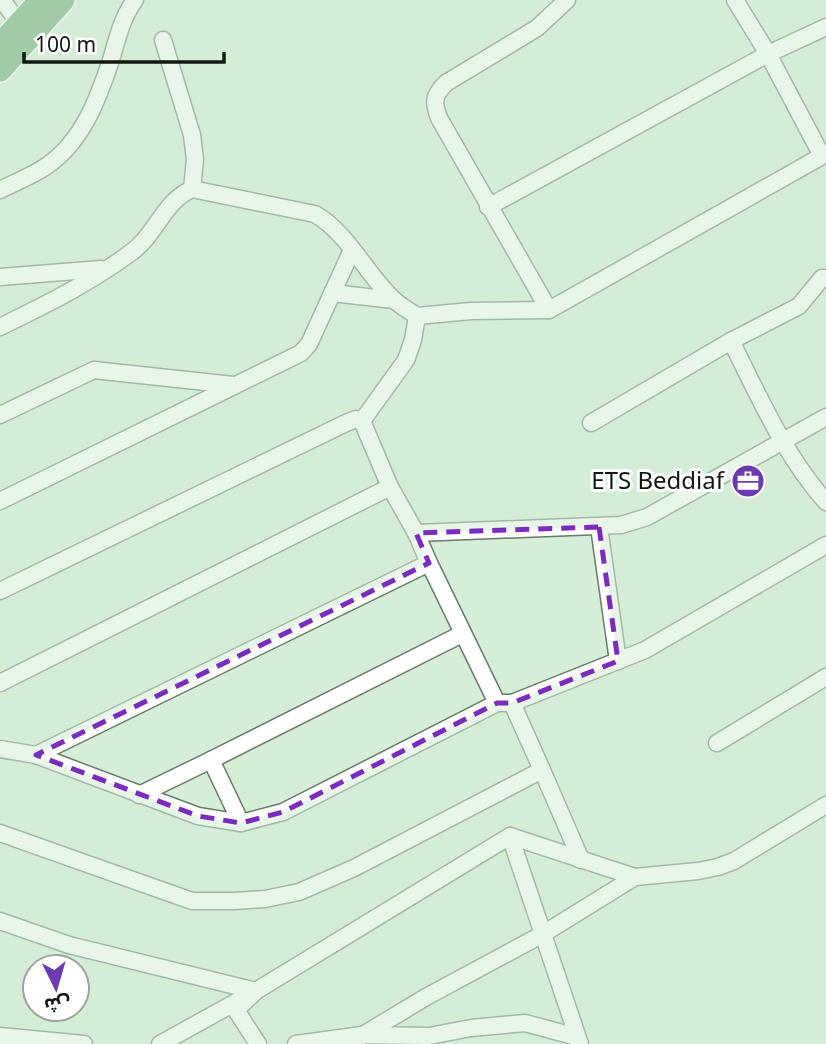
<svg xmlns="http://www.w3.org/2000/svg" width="826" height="1044" font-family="'Noto Sans','Noto Sans Arabic',sans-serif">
<rect width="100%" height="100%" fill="#d6edd7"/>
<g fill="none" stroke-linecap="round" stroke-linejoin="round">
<defs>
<g id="minor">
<polyline points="2,0 24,30"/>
<polyline points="163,40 192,135 195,159 192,189"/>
<path d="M 0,190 C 16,182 34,175 48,165 C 83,140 98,99 111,60 C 117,40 122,17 135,0"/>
<polyline points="488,207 768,54 826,27"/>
<polyline points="0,277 101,269"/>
<polyline points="332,293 394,300"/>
<path d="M 549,310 L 439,118 C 433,102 433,96 446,83 L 537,28 L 567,0"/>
<polyline points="417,316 413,340 406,360 362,421 390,487 416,533 621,525 647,517 826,417"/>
<path d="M 0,327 C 45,305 92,282 133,251 C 156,234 164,201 192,189 L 315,214 C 349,234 365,273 394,300 C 401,306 409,311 417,316 L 471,311 L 549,310 L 822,156 L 768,54 L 735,0"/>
<path d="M 731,341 C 759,396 784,455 826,502"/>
<polyline points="0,415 94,370 233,385"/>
<polyline points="591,423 731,341 799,306 822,278 826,278"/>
<polyline points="0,501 301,353 309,344 352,250"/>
<polyline points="599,527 618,661"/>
<polyline points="0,591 346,423 356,419 362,421"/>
<polyline points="0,683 390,487"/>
<polyline points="497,703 512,703 645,650 826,545"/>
<polyline points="512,703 542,770"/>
<polyline points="717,743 826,677"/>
<polyline points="0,749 36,755 198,816 241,823 283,812 497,703 429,563"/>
<polyline points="36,755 429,563 416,533"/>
<polyline points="139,795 211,760"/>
<polyline points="241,823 211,760 462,634"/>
<polyline points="0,833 192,901 234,901 265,899 299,892 354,868 542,770 581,860"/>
<polyline points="510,836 580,1044"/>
<polyline points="0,921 69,945 256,991 236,1010 258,1044"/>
<polyline points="0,1036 84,1044"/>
<polyline points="160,1044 256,991 510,836 635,877"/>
<polyline points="296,1044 362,1035 429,1036 471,1028 525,1023 577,1037"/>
<polyline points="348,1044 426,997 543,934 635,877 698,871 718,867 734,861 826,805"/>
</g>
<g id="highway">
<polyline points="0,45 41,0"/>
<polyline points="0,70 63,0"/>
</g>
</defs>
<use href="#minor" stroke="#667b68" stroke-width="19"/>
<use href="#highway" stroke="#fff" stroke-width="26"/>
<use href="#minor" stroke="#fff" stroke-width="16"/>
<use href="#highway" stroke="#629f6a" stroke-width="23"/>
</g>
<path d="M0 0H826V1044H0ZM 599,527 L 618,661 L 512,703 L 497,703 L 283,812 L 241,823 L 198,816 L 36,755 L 429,563 L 416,533 Z" fill="#d6edd7" fill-opacity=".55" fill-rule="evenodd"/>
<path fill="none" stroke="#7b2cbf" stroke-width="5" stroke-dasharray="14 9" stroke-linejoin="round" d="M 599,527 L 618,661 L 512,703 L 497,703 L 283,812 L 241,823 L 198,816 L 36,755 L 429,563 L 416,533 Z"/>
<defs>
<symbol id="office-disc" viewBox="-11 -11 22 22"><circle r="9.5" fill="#6c3ab1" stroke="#fff"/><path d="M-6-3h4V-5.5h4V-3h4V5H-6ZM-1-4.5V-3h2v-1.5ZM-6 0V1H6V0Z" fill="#fff"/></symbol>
</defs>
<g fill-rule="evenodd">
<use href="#office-disc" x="729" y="462" width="38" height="38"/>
</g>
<g text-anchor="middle" stroke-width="6" stroke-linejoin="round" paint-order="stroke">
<g font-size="24" fill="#101911" stroke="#fff" text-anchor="end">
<text x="724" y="489">ETS Beddiaf</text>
</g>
</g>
<g transform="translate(56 988) rotate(175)"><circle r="33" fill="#ffffff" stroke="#9fa3a0" stroke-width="2"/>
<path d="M0-5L12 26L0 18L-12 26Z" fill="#6c3ab1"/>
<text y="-10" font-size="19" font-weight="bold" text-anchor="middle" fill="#101911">ش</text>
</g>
<path d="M24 52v10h200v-10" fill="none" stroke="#101911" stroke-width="3.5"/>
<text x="35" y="52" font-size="21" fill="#101911" stroke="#ffffff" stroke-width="5" paint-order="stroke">100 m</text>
</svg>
